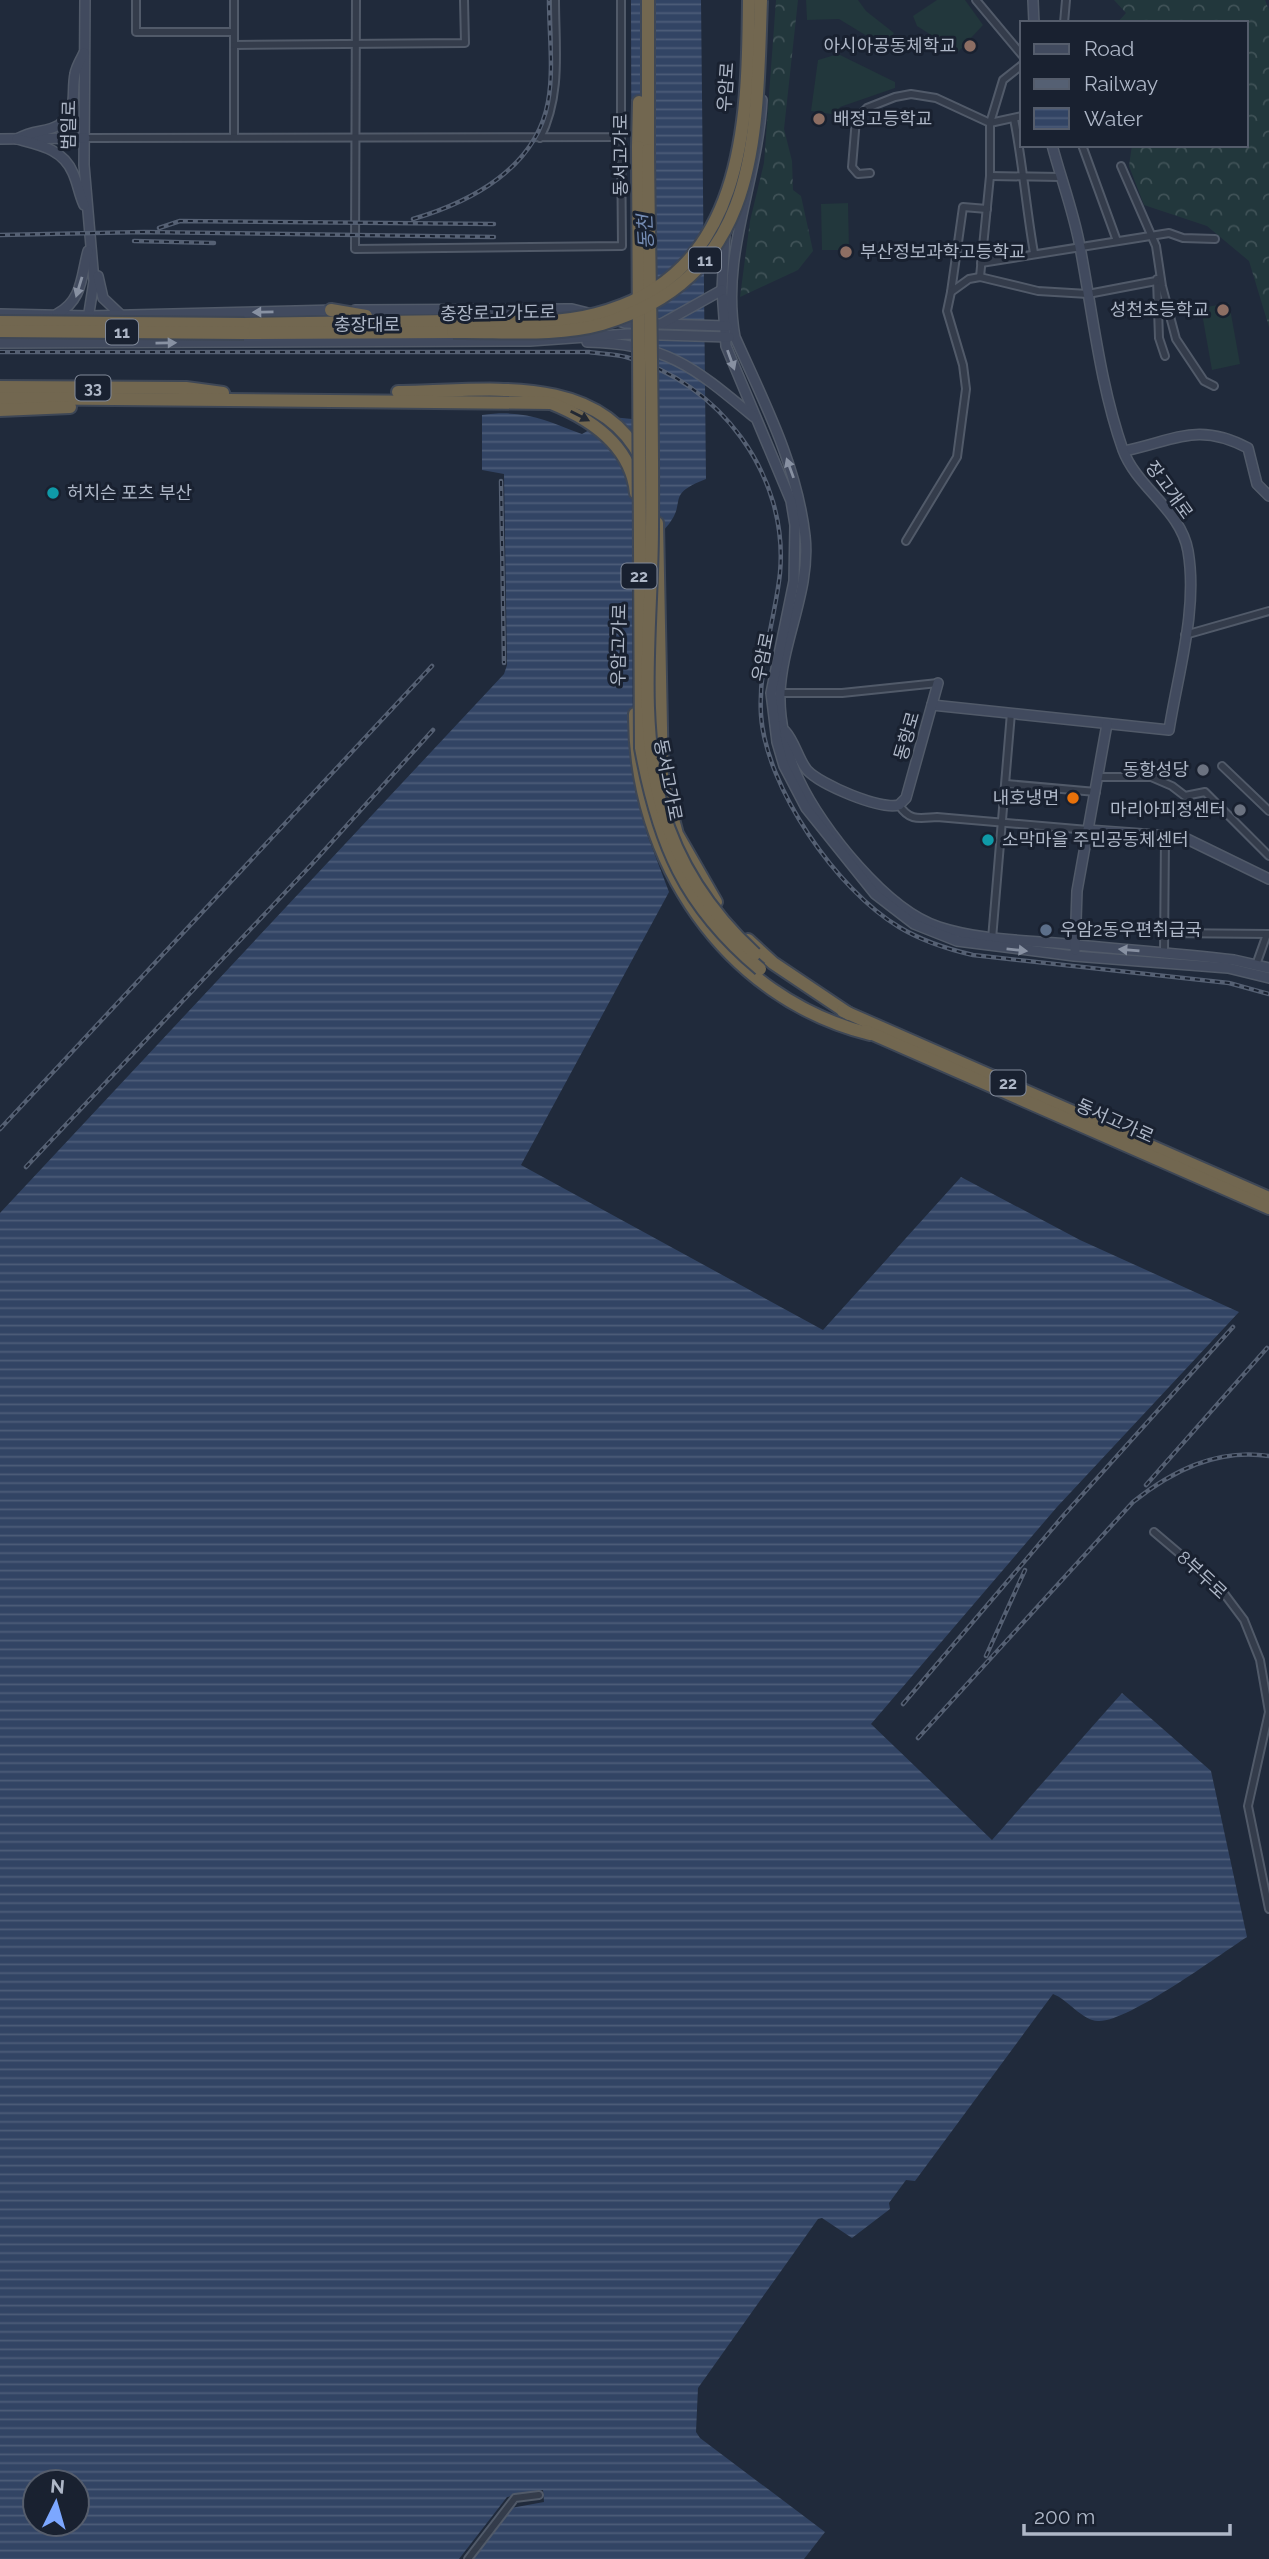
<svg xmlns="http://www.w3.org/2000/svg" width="1269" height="2559" font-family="Raleway,'Noto Sans KR',sans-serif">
<defs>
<pattern id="forest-crowns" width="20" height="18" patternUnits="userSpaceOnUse" patternTransform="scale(1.75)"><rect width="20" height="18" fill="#22373c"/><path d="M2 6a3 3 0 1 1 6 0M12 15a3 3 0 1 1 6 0" fill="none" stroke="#405257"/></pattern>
<pattern id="water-rules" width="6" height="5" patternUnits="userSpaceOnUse" patternTransform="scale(1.75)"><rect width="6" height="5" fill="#324464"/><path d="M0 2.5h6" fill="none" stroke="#4d5d79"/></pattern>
</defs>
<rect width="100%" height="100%" fill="#202a3b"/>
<g fill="url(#forest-crowns)">
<polygon points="776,0 798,0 784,129 792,161 793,190 801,196 813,251 798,270 740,297 750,221 764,163"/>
<polygon points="1114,0 1265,0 1269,10 1269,327 1249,261 1207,226 1144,205 1129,166 1132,145 1246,145 1246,23 1117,23 1126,13"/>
</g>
<g fill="#22373c">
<polygon points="806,0 858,0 866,11 894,33 885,47 839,19 807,20"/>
<polygon points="937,0 965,0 983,25 958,52 917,26 913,16"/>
<polygon points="838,54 895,82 895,88 840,107 837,115 811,111 818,60"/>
<polygon points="848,203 849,250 822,250 821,204"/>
<polygon points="1229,303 1240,364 1212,370 1201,308"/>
</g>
<path fill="url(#water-rules)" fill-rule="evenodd" d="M 631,0 L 701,0 L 706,479 C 665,495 687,500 669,524 C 659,536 644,551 632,560 L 633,759 L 647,834 L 669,892 L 521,1165 L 823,1330 L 961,1177 L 1080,1240 L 1239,1312 L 1057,1507 L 871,1724 L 992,1840 L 1122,1693 L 1211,1771 L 1247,1937 C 1219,1955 1127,2023 1098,2021 C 1083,2021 1067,1999 1053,1994 L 915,2181 L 906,2180 L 889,2203 L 890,2209 L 852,2238 L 822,2218 L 818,2219 L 698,2388 L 696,2432 L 700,2438 L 825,2532 L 804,2559 L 472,2559 L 511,2508 L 544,2502 L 543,2490 L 507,2497 L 459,2559 L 0,2559 L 0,1213 L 504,674 L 507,665 L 504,474 L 482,470 L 482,415 C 524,409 545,420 582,434 L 612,417 L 632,419 ZM 35,2482 L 77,2482 L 77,2524 L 35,2524 Z"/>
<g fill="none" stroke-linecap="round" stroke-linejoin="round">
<defs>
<g id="street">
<polyline points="136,0 136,32 234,32"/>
<polyline points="234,0 234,135"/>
<polyline points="356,0 355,249 622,246 621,137"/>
<polyline points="976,0 1022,55"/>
<polyline points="1064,23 1066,0"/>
<polyline points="234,45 465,43 464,0"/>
<path d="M 1014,119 C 1023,164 1026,208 1034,253"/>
<polyline points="85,138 621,137 621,0"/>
<path d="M 540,138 C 562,94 555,48 555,0"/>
<polyline points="1082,145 1117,241"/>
<polyline points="1121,166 1156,246 1162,286 1176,339 1204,381 1214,386"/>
<polyline points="870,173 858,174 852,167 856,119 867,108 895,97 911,94 936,98 990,123 1022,116"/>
<polyline points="990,176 1060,177"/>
<polyline points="981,263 1169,233 1183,238 1215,239"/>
<polyline points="980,277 990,176 990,123 1003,80 1022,65"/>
<polyline points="1157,279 1159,338 1165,356"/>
<polyline points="951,292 963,207 987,209"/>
<polyline points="906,541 957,457 966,389 963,365 947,311 951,292 969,279 980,277 1038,291 1088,294 1156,281"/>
<polyline points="1185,635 1269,611"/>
<polyline points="780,693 842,693 938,683"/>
<polyline points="1222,766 1269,811"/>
<polyline points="1099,777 1151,777 1172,786 1185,796 1205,792 1269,856"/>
<polyline points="1006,784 1096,792"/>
<path d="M 899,805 C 910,822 920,818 937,817 L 1088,830"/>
<polyline points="1164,933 1269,934"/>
<polyline points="992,939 1011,713"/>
<polyline points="1164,953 1165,836"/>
<polyline points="1256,965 1267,934"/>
<polyline points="1154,1532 1220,1588 1244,1620 1260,1660 1269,1712 1248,1806 1269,1909"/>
<polyline points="468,2559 515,2498 539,2495"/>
</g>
<g id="secondary">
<polyline points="85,0 84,165 94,281 88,319"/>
<polyline points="1033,0 1034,23"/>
<path d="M 762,100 C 758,181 720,254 735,337 C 764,402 797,465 805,536 C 811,590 782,640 780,693 C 779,721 787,755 799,780 C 822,829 887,911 939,927 C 976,939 1016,940 1055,943 C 1115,949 1175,953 1234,960 L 1269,968"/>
<polyline points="0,139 85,138"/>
<path d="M 17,139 C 34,129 46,133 59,125 C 79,112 71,93 75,74 C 76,67 81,59 84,53"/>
<path d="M 17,139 C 40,145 63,149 73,173 C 78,184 79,194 84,205"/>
<polyline points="725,234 722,290 726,346 791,501 795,525 794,581 771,693 777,742 784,766 806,808 875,894 914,924 957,941 1074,956 1228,968 1269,978"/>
<polyline points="98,276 103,298 121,315"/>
<polyline points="355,310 572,309 592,314"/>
<polyline points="0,314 89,316 337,310"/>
<path d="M 57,314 C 83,300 81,276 88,251"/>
<polyline points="612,319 625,323 727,326"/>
<polyline points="663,323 722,290"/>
<path d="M 587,342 C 667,343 696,369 754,417"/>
<polyline points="0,343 530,341 628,334 729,337"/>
<path d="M 1124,451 C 1174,441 1197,421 1248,448 L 1257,484 L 1269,496"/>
<path d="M 932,705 L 1169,730 C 1178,673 1198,609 1188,551 C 1181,510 1137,488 1123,450 C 1100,385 1093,315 1080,247 C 1074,213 1061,179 1052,145"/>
<path d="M 785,731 C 795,742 798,759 807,770 C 821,785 880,810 899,805 L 906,798 L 938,683"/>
<polyline points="1088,830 1183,837 1269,879"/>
<polyline points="1075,950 1077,891 1107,724"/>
</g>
<g id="highway">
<polyline points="638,147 639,102"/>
<polyline points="648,150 648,0"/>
<polyline points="331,310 366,316"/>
<polyline points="244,324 453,321"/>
<polyline points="244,333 453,332"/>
<polyline points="0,387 186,388 223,393"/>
<path d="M 398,392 C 481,392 596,370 641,458"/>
<path d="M 0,398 L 551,403 C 591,419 631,446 636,493"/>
<polyline points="0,410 70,407"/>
<polyline points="657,523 662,778 677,834 716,902"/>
<path d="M 635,714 C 634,860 725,998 870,1034"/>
<polyline points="748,940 773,963 849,1014"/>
<polyline points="843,1011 1269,1198"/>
<polyline points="866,1031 1269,1208"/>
</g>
</defs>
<use href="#street" stroke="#515a69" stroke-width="10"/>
<use href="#secondary" stroke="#515a69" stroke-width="12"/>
<use href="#highway" stroke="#3e4756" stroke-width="16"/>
<use href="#street" stroke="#343c4b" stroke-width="6"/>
<use href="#secondary" stroke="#414a5e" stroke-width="9"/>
<use href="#highway" stroke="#726750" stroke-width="12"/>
<defs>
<g id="rail">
<path d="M 413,219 C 471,202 536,168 548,102 C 554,70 549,33 549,0"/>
<polyline points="159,228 180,221 494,224"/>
<polyline points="0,235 144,232 494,237"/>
<polyline points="134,241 214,243"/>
<path d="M 0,352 L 589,352 C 601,354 614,354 626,357 C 719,382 789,475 780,573 C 775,620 758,666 761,715 C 766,788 837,890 899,927 C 922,941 947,949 973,955 L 1229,983 L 1269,994"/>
<polyline points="501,481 504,663"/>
<polyline points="0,1129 432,666"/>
<polyline points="26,1167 312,864 433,730"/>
<polyline points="1146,1485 1267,1348"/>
<polyline points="986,1656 1025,1570"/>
<polyline points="903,1704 1064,1515 1233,1327"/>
<path d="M 918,1738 L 1133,1502 C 1172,1471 1217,1448 1269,1456"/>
</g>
</defs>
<use href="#rail" stroke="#556073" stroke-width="4.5"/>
<use href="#rail" stroke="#192130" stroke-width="2" stroke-dasharray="5" stroke-linecap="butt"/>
<defs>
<g id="highway-bridge">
<path d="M 638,147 L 641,748 C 659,844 684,905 760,969"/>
<path d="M 648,150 C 649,276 653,402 652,528 C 652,619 637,718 662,808 C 678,865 712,914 755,954"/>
<path d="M 453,321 C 500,321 551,326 596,314 C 745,276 748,125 749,0"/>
<polyline points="0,322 244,324"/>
<polyline points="0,331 244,333"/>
<path d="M 453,332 C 501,331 556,337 602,324 C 762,276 756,137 761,0"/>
</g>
</defs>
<use href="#highway-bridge" stroke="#3e4756" stroke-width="16" stroke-linecap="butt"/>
<use href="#highway-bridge" stroke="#726750" stroke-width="12"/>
</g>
<defs><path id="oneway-solid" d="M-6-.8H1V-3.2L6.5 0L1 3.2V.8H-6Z" transform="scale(1.75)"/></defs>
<g fill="#8891a2">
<use href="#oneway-solid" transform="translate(79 287) rotate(107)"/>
<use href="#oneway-solid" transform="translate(263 312) rotate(179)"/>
<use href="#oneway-solid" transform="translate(166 343) rotate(-1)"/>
<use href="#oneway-solid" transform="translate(731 360) rotate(70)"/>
<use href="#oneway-solid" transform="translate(790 468) rotate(-110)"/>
<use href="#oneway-solid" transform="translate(1017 950) rotate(6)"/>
<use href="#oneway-solid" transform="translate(1129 950) rotate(-175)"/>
</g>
<use fill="#222833" href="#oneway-solid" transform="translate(580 416) rotate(27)"/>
<g fill="#8d6e63" stroke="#192130" stroke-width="2.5">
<circle cx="970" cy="46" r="7"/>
<circle cx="819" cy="119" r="7"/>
<circle cx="846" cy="252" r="7"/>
<circle cx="1223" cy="310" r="7"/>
</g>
<g fill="#0f9aa8" stroke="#192130" stroke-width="2.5">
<circle cx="53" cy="493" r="7"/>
<circle cx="988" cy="840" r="7"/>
</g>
<g fill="#6b7280" stroke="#192130" stroke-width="2.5">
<circle cx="1203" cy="770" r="7"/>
<circle cx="1240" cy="810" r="7"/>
</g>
<circle fill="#e8710a" stroke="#192130" stroke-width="2.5" cx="1073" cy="798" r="7"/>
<circle fill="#5c6f8a" stroke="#192130" stroke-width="2.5" cx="1046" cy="930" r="7"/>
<g text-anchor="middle" stroke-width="6" stroke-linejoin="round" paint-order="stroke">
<g fill="#192130" stroke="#818a9a" stroke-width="2">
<rect x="689" y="247.5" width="32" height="25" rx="5"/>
<rect x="106" y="319.5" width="32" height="25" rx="5"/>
<rect x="75.5" y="375.5" width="35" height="25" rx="5"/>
<rect x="621.5" y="563.5" width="35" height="25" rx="5"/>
<rect x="990.5" y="1070.5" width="35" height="25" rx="5"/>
</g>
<g font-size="16" font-weight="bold" fill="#aeb7c7">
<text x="705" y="266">11</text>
<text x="122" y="338">11</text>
<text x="93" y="394">33</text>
<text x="639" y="582">22</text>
<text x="1008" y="1089">22</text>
</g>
<g font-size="18" fill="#aeb7c7" stroke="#192130" text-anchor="end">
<text x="956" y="52">아시아공동체학교</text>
<text x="833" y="125" text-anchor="start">배정고등학교</text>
<text x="860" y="258" text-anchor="start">부산정보과학고등학교</text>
<text x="1209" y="316">성천초등학교</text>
<text x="67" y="499" text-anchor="start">허치슨 포츠 부산</text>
<text x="1189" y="776">동항성당</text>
<text x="1059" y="804">내호냉면</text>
<text x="1226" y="816">마리아피정센터</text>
<text x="1002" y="846" text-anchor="start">소막마을 주민공동체센터</text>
<text x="1060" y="936" text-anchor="start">우암2동우편취급국</text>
</g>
<g font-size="18" fill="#aeb7c7" stroke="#192130">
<text transform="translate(726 87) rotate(-86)" y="6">우암로</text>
<text transform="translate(69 125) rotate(-89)" y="6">범일로</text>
<text transform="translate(621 155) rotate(-90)" y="6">동서고가로</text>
<text transform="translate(498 313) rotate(-1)" y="6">충장로고가도로</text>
<text x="367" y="331">충장대로</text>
<text transform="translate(1169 490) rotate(54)" y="6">장고개로</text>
<text transform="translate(619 645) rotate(-89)" y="6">우암고가로</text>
<text transform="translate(763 657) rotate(-79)" y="6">우암로</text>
<text transform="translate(907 736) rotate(-74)" y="6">동항로</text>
<text transform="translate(668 780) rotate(79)" y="6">동서고가로</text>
<text transform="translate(1115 1121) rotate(24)" y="6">동서고가로</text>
<text transform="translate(1202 1575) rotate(43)" y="6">8부두로</text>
</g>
<g font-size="19" font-style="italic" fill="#748bb2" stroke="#192130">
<text transform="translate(645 232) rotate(-93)" y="7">동천</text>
</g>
</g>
<rect x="1020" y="21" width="228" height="126" fill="#192130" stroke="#555d6c" stroke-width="2"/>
<rect x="1034" y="44" width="35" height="10" fill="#414a5e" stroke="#555d6c" stroke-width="2"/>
<text x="1084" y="56" font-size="21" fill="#aeb7c7">Road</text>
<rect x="1034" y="79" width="35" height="10" fill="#556073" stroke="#555d6c" stroke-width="2"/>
<text x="1084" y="91" font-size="21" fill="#aeb7c7">Railway</text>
<rect x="1034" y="108" width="35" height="21" fill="url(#water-rules)" stroke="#555d6c" stroke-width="2"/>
<text x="1084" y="126" font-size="21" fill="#aeb7c7">Water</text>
<g transform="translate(56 2503) rotate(5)"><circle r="33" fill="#192130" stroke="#555d6c" stroke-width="2"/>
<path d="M0-5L12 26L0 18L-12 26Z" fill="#7ca7ff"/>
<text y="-10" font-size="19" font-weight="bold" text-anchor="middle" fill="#aeb7c7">N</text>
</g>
<path d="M1024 2524v10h206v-10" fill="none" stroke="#aeb7c7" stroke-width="3.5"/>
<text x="1034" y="2524" font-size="21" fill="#aeb7c7" stroke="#192130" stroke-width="5" paint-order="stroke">200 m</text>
</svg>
